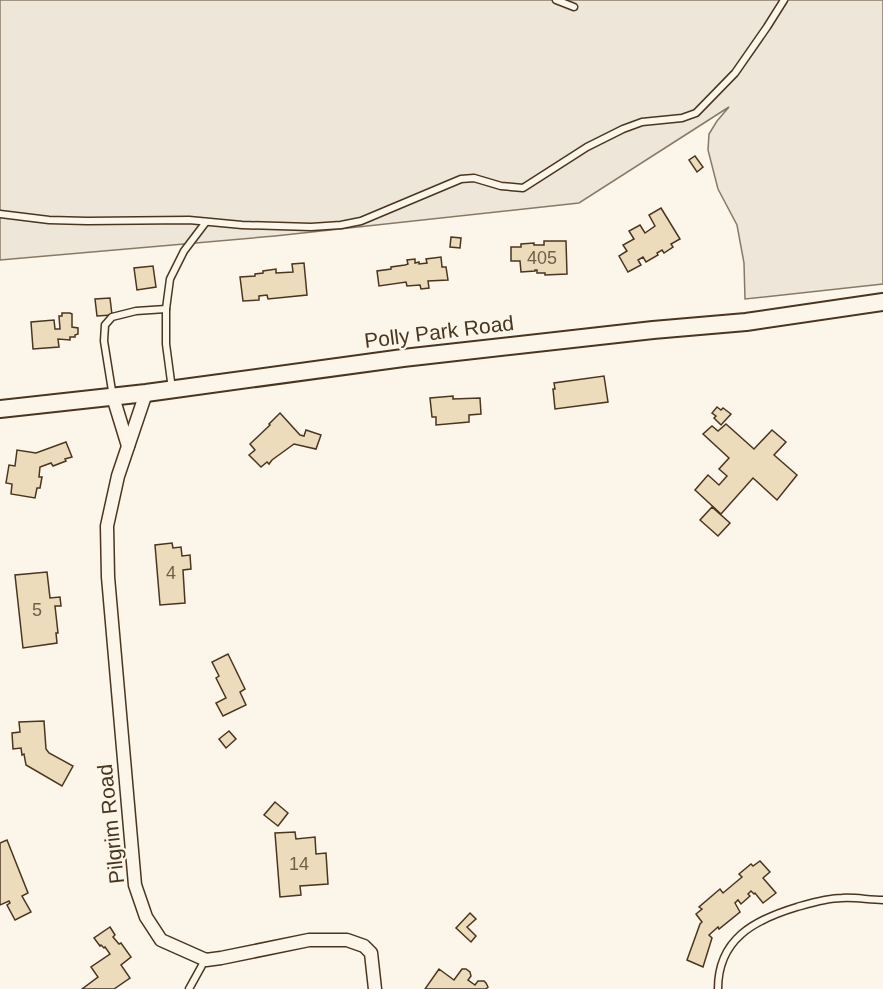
<svg xmlns="http://www.w3.org/2000/svg" width="883" height="989" font-family="Arial,sans-serif">
<rect width="100%" height="100%" fill="#fbf6e9"/>
<polygon fill="#ede6d9" stroke="#887966" stroke-width="1.5" points="0,0 883,0 883,284 745,299 744,263 737,225 718,189 708,150 709,134 717,121 729,107 579,203 275,236 0,260"/>
<g fill="#ecdcbc" stroke="#4a3520" stroke-width="1.5">
<polygon points="695,156 703,167 697,172 689,160"/>
<polygon points="661,208 680,239 671,244 673,247 664,253 662,250 657,253 658,255 646,262 643,257 638,260 641,265 628,272 619,256 627,251 623,245 634,239 629,231 640,225 645,233 655,226 649,215"/>
<polygon points="451,237 461,238 460,248 450,247"/>
<polygon points="544,241 566,241 567,274 545,275 545,273 537,273 537,270 535,270 535,271 521,272 520,261 511,261 511,247 521,247 521,244 534,243 534,245 544,245"/>
<polygon points="441,257 442,267 446,267 448,280 428,281 429,288 421,289 420,285 407,286 406,282 379,286 377,271 391,269 391,267 405,265 408,264 407,260 415,259 415,263 419,262 419,264 427,263 426,259"/>
<polygon points="304,263 307,295 268,299 267,295 259,296 259,300 243,301 240,277 255,276 255,274 263,273 263,271 276,269 276,273 293,272 292,264"/>
<polygon points="153,266 156,287 137,290 134,268"/>
<polygon points="110,298 112,315 97,316 95,299"/>
<polygon points="62,313 70,313 72,314 72,327 78,328 78,334 75,335 75,337 70,337 70,340 58,339 59,347 33,349 31,322 54,320 55,329 60,329 59,316 62,316"/>
<polygon points="604,376 608,402 555,409 553,389 555,389 554,383"/>
<polygon points="453,396 453,399 480,398 481,414 469,415 469,422 436,425 436,417 432,417 430,398"/>
<polygon points="717,407 721,410 723,408 731,414 721,425 714,418 716,416 712,413"/>
<polygon points="280,413 300,435 304,436 306,430 321,435 316,449 294,444 272,460 269,464 267,462 261,467 249,455 255,450 250,444 270,425 269,424"/>
<polygon points="726,424 754,449 772,430 786,442 774,455 797,475 777,500 753,478 721,514 695,490 708,475 719,485 727,476 719,469 729,458 703,434 712,426 718,431"/>
<polygon points="66,442 72,457 65,459 66,461 53,466 51,463 40,467 39,477 42,477 40,488 37,488 35,498 11,494 12,484 6,483 9,465 15,466 17,450 36,453"/>
<polygon points="712,507 730,523 718,536 700,520"/>
<polygon points="172,543 173,548 181,547 182,556 190,555 191,569 183,570 185,603 160,605 155,545"/>
<polygon points="47,572 50,598 60,597 61,606 55,606 58,633 56,633 57,643 23,648 15,575"/>
<polygon points="228,654 245,689 240,692 246,705 223,716 216,703 226,698 216,678 219,676 212,662"/>
<polygon points="44,721 46,749 49,753 73,766 62,786 26,765 24,754 22,755 21,748 13,749 12,733 20,732 19,722"/>
<polygon points="229,731 236,739 226,748 219,739"/>
<polygon points="275,802 288,813 278,826 264,815"/>
<polygon points="295,832 296,839 315,837 316,854 326,853 328,884 300,886 301,895 280,897 275,833"/>
<polygon points="7,840 28,893 22,896 31,912 15,920 7,905 10,903 9,901 0,905 0,843"/>
<polygon points="760,861 770,872 763,878 776,893 763,903 755,893 754,894 751,891 748,894 750,896 741,904 738,900 735,903 740,912 719,929 718,927 709,935 712,938 703,967 687,960 700,924 702,922 696,914 702,909 699,907 720,889 723,893 742,877 739,874 751,864 753,866"/>
<polygon points="470,913 476,919 467,927 476,936 471,942 456,928"/>
<polygon points="110,927 115,935 113,937 119,944 121,943 131,957 121,965 130,978 114,989 82,989 98,977 91,967 110,954 105,947 104,948 101,945 100,946 94,938"/>
<polygon points="439,969 454,980 462,969 466,969 470,972 471,976 468,980 475,985 478,981 484,981 486,983 488,987 486,989 425,989"/>
</g>
<g fill="none" stroke-linecap="round" stroke-linejoin="round">
<defs>
<g id="lane">
<polyline points="556,0 574,7"/>
<polyline points="0,214 49,220 87,221 189,220 242,225 311,227 341,225 361,221 461,179 474,178 501,186 523,188 587,147 623,129 642,122 682,118 696,113 735,73 767,27 784,0"/>
<polyline points="172,389 166,344 166,309 170,279 184,251 206,222"/>
<polyline points="113,397 104,341 105,325 112,317 136,311 166,309"/>
<polyline points="189,989 205,960"/>
<path d="M 718,989 C 718,939 754,920 797,907 C 811,903 827,898 842,898 C 855,897 869,900 883,900"/>
</g>
<g id="street">
<polyline points="146,393 118,476 107,526 108,577 135,885 146,917 161,940 206,960 221,958 309,940 347,940 364,946 371,953 375,989"/>
<polyline points="113,397 128,446"/>
</g>
<polyline id="secondary" points="0,409 146,393 403,358 653,330 746,322 883,302"/>
</defs>
<use href="#lane" stroke="#4a3520" stroke-width="9"/>
<use href="#street" stroke="#4a3520" stroke-width="15"/>
<use href="#secondary" stroke="#4a3520" stroke-width="20"/>
<use href="#lane" stroke="#fbf6e9" stroke-width="6"/>
<use href="#street" stroke="#fbf6e9" stroke-width="12"/>
<use href="#secondary" stroke="#fbf6e9" stroke-width="16"/>
</g>
<g text-anchor="middle" stroke-width="4.5" stroke-linejoin="round" paint-order="stroke">
<g font-size="18" fill="#725f47">
<text x="542" y="264">405</text>
<text x="171" y="579">4</text>
<text x="37" y="616">5</text>
<text x="299" y="870">14</text>
</g>
<g font-size="21" fill="#4a3520" stroke="#fbf6e9">
<text transform="translate(439 332) rotate(-7)" y="7">Polly Park Road</text>
<text transform="translate(111 824) rotate(-96)" y="7">Pilgrim Road</text>
</g>
</g>
</svg>
